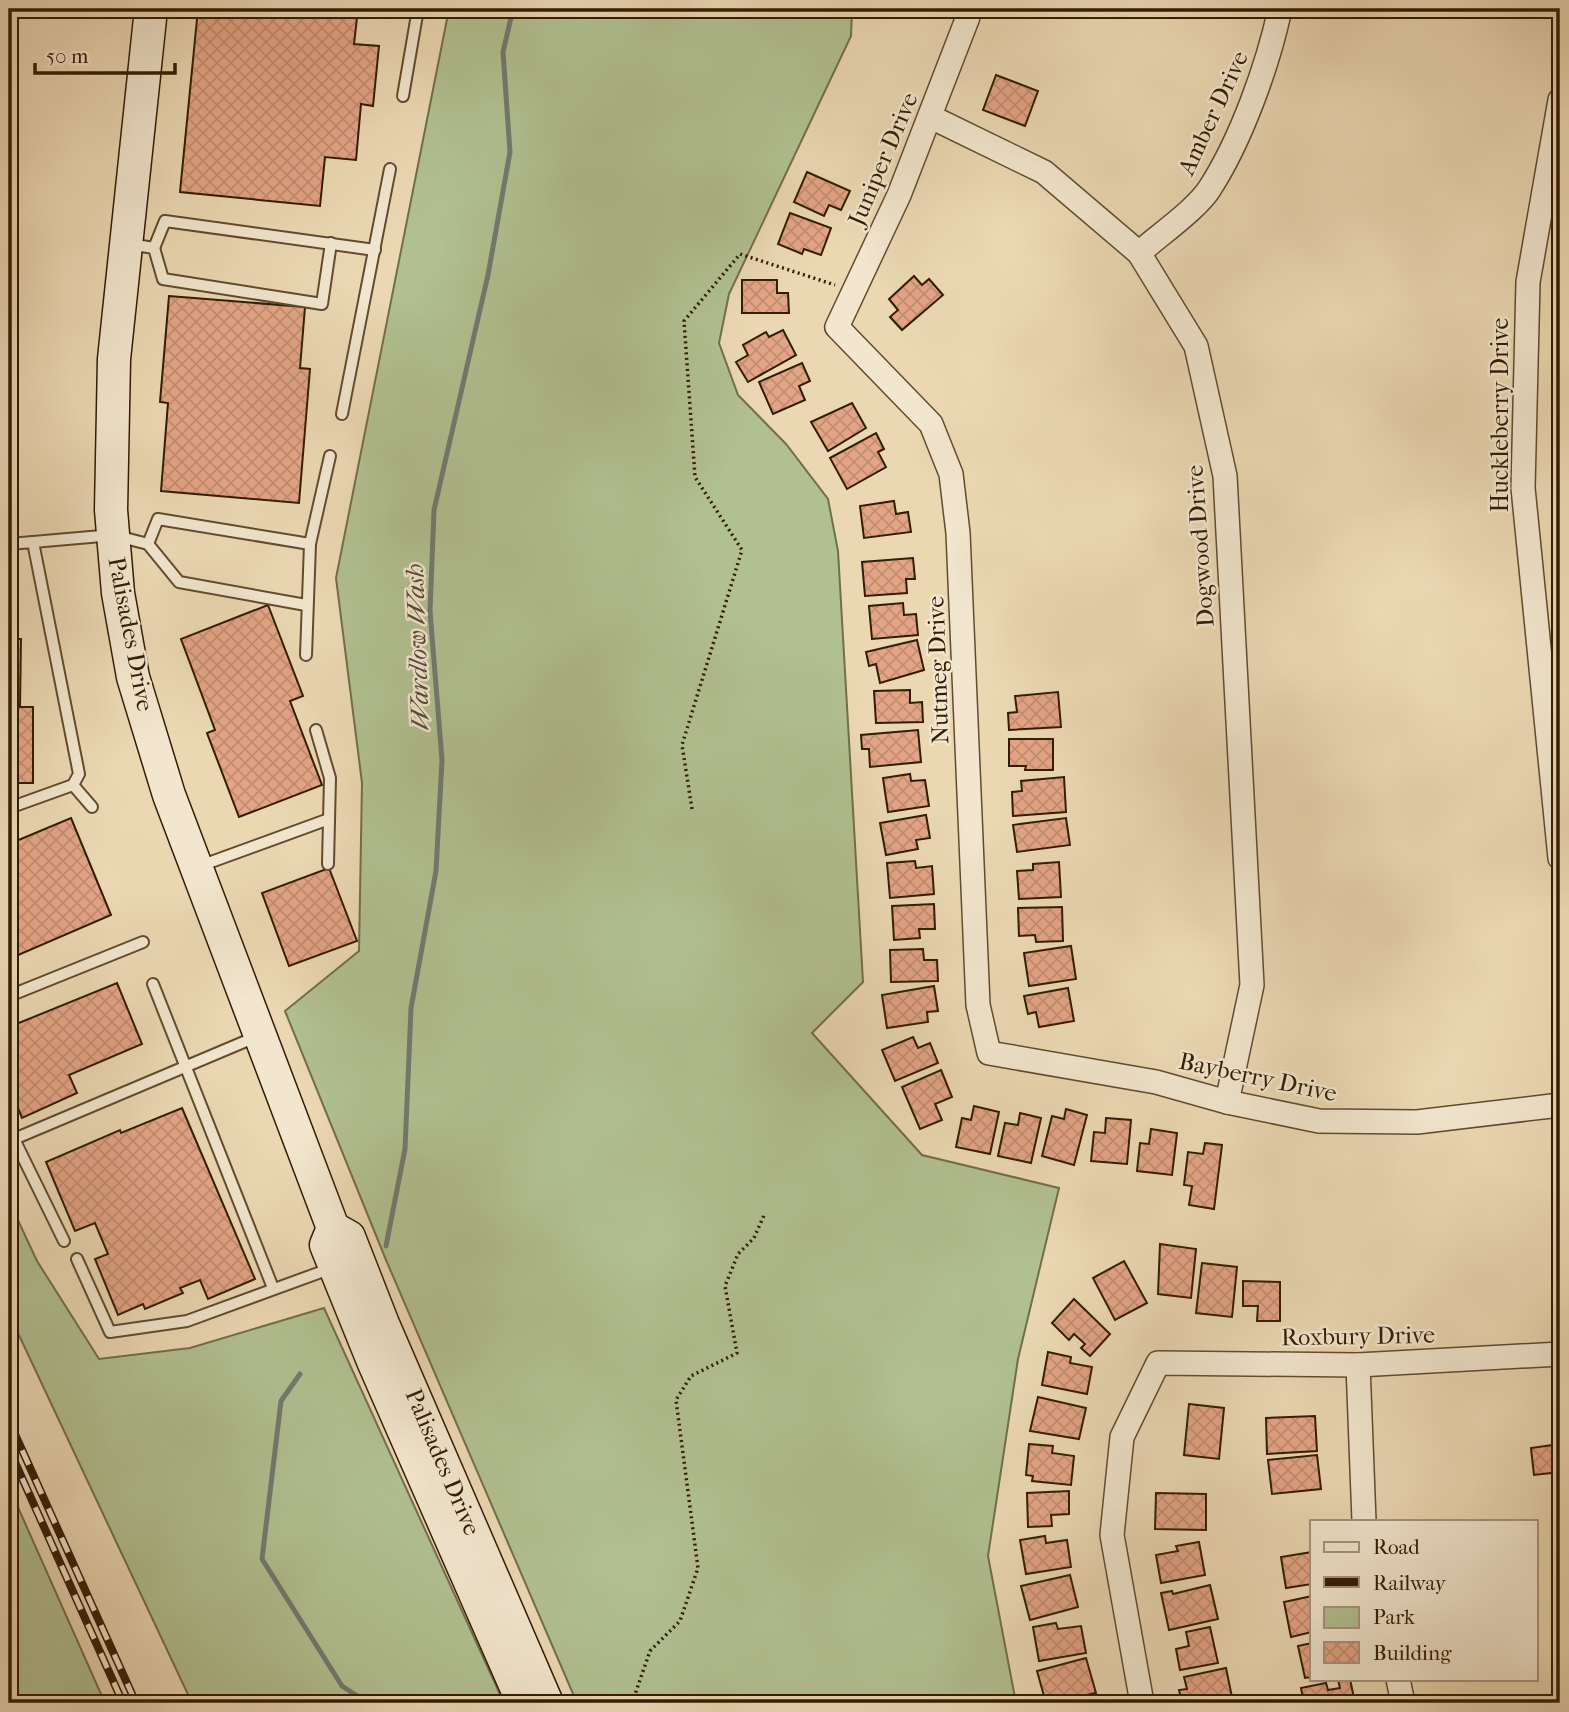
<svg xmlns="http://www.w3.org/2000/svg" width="1569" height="1712" font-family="'IM FELL French Canon',serif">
<defs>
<pattern id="building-cross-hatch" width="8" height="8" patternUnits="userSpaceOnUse" patternTransform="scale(1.75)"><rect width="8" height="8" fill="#e3a586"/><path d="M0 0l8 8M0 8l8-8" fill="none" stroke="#c38d72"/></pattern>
</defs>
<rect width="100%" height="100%" fill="#ebd8b3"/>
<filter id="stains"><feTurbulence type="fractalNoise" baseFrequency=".00286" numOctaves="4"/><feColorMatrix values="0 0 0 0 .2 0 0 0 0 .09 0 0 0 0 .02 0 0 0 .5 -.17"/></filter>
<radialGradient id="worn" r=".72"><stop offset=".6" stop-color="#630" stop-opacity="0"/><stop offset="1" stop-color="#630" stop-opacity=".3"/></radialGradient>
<g fill="#b1c091" stroke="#726e4a" stroke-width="2">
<polygon points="449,9 852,9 851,36 729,294 719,343 738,395 786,444 828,499 838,551 863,982 812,1033 922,1155 1059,1188 1018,1359 988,1556 1016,1703 577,1703 386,1260 285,1011 359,951 362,783 336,578"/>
<polygon points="9,1201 37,1261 99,1359 190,1348 324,1308 504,1703 192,1703 9,1314"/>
<polygon points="9,1487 105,1703 9,1703"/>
</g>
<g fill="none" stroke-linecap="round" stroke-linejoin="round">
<g stroke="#727a6f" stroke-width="5">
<polyline points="386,1246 405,1149 411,1008 436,871 442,760 430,611 434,510 488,275 510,152 503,52 513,9"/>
<polyline points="300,1374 281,1401 262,1559 342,1686 368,1703"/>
</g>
</g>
<g fill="url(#building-cross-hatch)" stroke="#331c04" stroke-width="2">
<polygon points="198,9 358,9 354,44 379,46 373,106 361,104 356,160 325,157 320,206 180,192"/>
<polygon points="996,75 1038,91 1025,126 983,110"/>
<polygon points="807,172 850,191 841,210 829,205 824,216 794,202"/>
<polygon points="790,213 831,228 821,255 804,249 802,254 778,244"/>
<polygon points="914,276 922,285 929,279 943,295 902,330 890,317 898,310 889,299"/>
<polygon points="742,280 777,280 777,293 788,293 789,313 742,313"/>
<polygon points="169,296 305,307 300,368 310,369 299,503 161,491 168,403 160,402"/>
<polygon points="783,330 796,355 748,382 736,362 748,355 743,345 766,332 769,337"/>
<polygon points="802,363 810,381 799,386 805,400 773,414 759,382"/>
<polygon points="852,403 866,428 828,451 811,422"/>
<polygon points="876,433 884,449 878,452 886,467 847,489 830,458"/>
<polygon points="894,501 896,514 908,512 911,532 864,538 860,506"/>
<polygon points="913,558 915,579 906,579 907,593 865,596 862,562"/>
<polygon points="903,603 904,615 916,614 918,635 872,639 869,606"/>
<polygon points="268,605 303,696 290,701 322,785 239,817 207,733 215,730 181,639"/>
<polygon points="9,639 21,639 20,707 33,707 33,783 9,783"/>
<polygon points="917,640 924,670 880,683 876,664 869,666 866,652"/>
<polygon points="910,690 910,703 922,702 923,722 876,723 874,691"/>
<polygon points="1058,692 1061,727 1009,730 1008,713 1017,712 1015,696"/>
<polygon points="918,730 921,762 870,767 869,749 862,749 861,735"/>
<polygon points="1009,739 1053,739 1053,770 1025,770 1026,766 1009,766"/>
<polygon points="910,774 911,781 925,780 929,806 888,812 883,778"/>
<polygon points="1064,777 1066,812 1013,816 1012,792 1022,791 1021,781"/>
<polygon points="926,815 930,838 916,840 918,849 886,855 880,823"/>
<polygon points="71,818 111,915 9,959 9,844"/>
<polygon points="1066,818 1070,845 1017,852 1013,825"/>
<polygon points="915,861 916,868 932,866 934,894 890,898 887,863"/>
<polygon points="1059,862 1061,897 1019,899 1017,871 1033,870 1033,864"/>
<polygon points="329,868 357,941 289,966 262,893"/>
<polygon points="934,904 935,929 919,929 920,938 894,940 892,906"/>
<polygon points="1062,907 1063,941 1036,942 1035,935 1019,936 1018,908"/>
<polygon points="1071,946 1076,979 1029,986 1024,953"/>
<polygon points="923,949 924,960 937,960 938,981 891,982 890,950"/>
<polygon points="117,983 142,1044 69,1075 77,1093 22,1118 9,1086 9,1027"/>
<polygon points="934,986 938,1011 927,1012 928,1022 887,1028 882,995"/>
<polygon points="1068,988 1074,1021 1039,1027 1036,1012 1028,1014 1024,996"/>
<polygon points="913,1037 918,1048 930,1043 938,1063 895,1081 882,1050"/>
<polygon points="941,1070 952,1097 935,1104 942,1120 920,1129 902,1087"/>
<polygon points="974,1106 999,1112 990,1154 956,1147 962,1118 971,1120"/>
<polygon points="182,1108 255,1279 208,1299 200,1280 180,1288 183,1293 145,1309 143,1304 118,1315 95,1259 108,1254 95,1223 75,1231 46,1162 120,1130 121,1133"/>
<polygon points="1066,1109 1087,1115 1074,1165 1042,1156 1052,1116 1064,1119"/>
<polygon points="1020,1113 1041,1118 1031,1163 998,1156 1005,1123 1018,1125"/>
<polygon points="1106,1118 1131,1120 1127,1164 1091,1161 1094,1132 1105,1133"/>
<polygon points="1151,1129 1177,1133 1172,1175 1137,1171 1140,1143 1149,1144"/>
<polygon points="1205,1143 1222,1145 1214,1209 1189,1205 1192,1186 1184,1185 1188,1152 1203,1154"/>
<polygon points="1160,1244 1196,1249 1191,1298 1158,1294"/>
<polygon points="1124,1261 1147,1303 1115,1320 1093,1278"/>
<polygon points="1202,1263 1237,1267 1232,1317 1196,1313"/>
<polygon points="1243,1281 1280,1282 1280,1321 1257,1321 1258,1306 1243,1306"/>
<polygon points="1074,1299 1110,1334 1090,1356 1081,1348 1085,1344 1074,1334 1069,1340 1052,1323"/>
<polygon points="1048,1352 1071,1357 1070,1363 1092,1367 1087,1394 1042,1385"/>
<polygon points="1038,1397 1086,1408 1079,1439 1030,1431"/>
<polygon points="1189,1404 1224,1408 1219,1459 1184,1455"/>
<polygon points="1315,1416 1317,1451 1267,1454 1266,1418"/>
<polygon points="1029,1444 1053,1446 1052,1453 1074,1456 1071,1485 1032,1481 1033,1476 1026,1475"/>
<polygon points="1560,1444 1560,1472 1534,1475 1531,1448"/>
<polygon points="1317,1455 1321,1489 1272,1494 1268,1460"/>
<polygon points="1069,1491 1069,1514 1051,1515 1052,1526 1028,1527 1027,1493"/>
<polygon points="1156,1493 1206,1494 1206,1530 1155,1529"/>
<polygon points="1045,1536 1046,1543 1067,1540 1071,1567 1026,1574 1020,1540"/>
<polygon points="1199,1542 1205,1575 1161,1583 1156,1555 1178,1551 1176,1546"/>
<polygon points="1312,1552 1312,1584 1286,1588 1281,1557"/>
<polygon points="1070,1575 1078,1607 1030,1620 1021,1586"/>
<polygon points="1210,1585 1218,1619 1169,1630 1161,1593 1172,1591 1173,1594"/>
<polygon points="1312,1596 1312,1632 1291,1637 1284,1602"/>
<polygon points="1056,1623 1058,1629 1081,1626 1086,1653 1039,1661 1033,1627"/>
<polygon points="1210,1627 1218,1663 1180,1670 1176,1649 1189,1646 1186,1632"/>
<polygon points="1312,1643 1312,1677 1305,1678 1298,1646"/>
<polygon points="1086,1658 1096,1693 1046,1703 1037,1671"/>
<polygon points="1226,1668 1233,1702 1206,1703 1205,1700 1182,1703 1179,1690 1187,1689 1184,1677"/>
<polygon points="1350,1679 1355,1703 1304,1703 1301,1688 1326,1683 1328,1690 1340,1688 1338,1680"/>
</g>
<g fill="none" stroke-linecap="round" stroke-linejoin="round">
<defs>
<g id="lane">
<polyline points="403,96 418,9"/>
<polyline points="129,244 154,248 163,279 322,304 331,243"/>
<polyline points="154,248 165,221 375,250"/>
<polyline points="342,414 390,169"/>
<polyline points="33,542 113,535 148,544 179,582 306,605"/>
<polyline points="9,544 33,542 79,774 73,785"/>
<polyline points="148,544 158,519 310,544"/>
<polyline points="306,655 310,544 330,456"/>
<polyline points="316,730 330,778 328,864"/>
<polyline points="9,808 73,785 92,807"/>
<polyline points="200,866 329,819"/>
<polyline points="153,984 273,1288"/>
<polyline points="9,996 143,942"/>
<polyline points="9,1125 14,1139"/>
<polyline points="64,1241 14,1139 258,1036"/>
<polyline points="77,1259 110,1332 187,1321 332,1268"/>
</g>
<g id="street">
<polyline points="968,9 968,17 899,195 837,327 931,424 951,474 958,533 978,1005 989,1053 1156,1082 1227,1102 1319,1121 1417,1122 1560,1105"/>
<polyline points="1560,100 1528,282 1523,488 1560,858"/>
<polyline points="931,117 1044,172 1139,253 1196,346 1225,476 1252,985 1227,1102"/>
<path d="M 1139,253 C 1158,236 1198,208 1210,188 C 1241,140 1268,65 1280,9"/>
<polyline points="1358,1365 1364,1521"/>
<polyline points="1398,1679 1403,1703"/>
<polyline points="1142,1703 1112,1535 1122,1437 1158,1363 1358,1365 1560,1354"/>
</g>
<g id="secondary">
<polyline points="151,9 114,359 111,510 118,593 133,677 169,795 333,1228 349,1237 383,1324 547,1703"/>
<polyline points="333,1228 326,1245 373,1361 523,1703"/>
</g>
</defs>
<use href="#lane" stroke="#614b30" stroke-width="14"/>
<use href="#street" stroke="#614b30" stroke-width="26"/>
<use href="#secondary" stroke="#331c04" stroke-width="35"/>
<g stroke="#331c04" stroke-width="3.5" stroke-dasharray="2 3.5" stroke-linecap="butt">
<polyline points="692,809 682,745 742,550 695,477 684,321 740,254 835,285"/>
<polyline points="632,1703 650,1651 680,1621 698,1568 676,1400 691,1376 737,1353 725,1286 738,1254 754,1238 765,1213"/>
</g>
<use href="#lane" stroke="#f2e6ce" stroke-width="10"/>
<use href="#street" stroke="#f2e6ce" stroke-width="23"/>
<use href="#secondary" stroke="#f2e6ce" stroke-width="32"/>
<defs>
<g id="rail">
<polyline points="9,1421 136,1703"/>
<polyline points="9,1449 123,1703"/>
</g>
</defs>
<use href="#rail" stroke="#331c04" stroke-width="8"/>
<use href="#rail" stroke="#f2e6ce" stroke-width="5" stroke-dasharray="16" stroke-linecap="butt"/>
</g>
<g text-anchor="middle" stroke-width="5" stroke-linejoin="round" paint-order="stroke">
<g font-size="24" fill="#331c04" stroke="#f2e6ce">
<text transform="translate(1213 113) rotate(-65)" y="8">Amber Drive</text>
<text transform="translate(883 159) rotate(-67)" y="8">Juniper Drive</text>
<text transform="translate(1500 415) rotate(-90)" y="8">Huckleberry Drive</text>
<text transform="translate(1200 546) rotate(-94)" y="8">Dogwood Drive</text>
<text transform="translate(131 634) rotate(79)" y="8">Palisades Drive</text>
<text transform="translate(938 670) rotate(-92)" y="8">Nutmeg Drive</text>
<text transform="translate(1258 1077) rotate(12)" y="8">Bayberry Drive</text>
<text transform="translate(1358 1336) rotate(-1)" y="8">Roxbury Drive</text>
<text transform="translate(443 1462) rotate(67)" y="8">Palisades Drive</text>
</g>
<g font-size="26" font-style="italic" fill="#524b3a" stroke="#f2e6ce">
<text transform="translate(417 647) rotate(-92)" y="9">Wardlow Wash</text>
</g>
</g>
<rect width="1569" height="1712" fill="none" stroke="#ebd8b3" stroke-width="35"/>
<rect x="10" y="10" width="1548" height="1691" fill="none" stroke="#331c04" stroke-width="3.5"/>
<rect x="18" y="18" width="1534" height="1677" fill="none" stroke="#331c04" stroke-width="2"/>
<rect x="1310" y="1520" width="228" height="161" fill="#f2e6ce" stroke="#a6957d" stroke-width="2"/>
<rect x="1324" y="1542" width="35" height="10" fill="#f2e6ce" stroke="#a6957d" stroke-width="2"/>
<text x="1373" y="1554" font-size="21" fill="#331c04">Road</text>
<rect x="1324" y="1577" width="35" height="10" fill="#331c04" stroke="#a6957d" stroke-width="2"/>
<text x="1373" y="1590" font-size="21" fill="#331c04">Railway</text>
<rect x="1324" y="1607" width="35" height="21" fill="#b1c091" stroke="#a6957d" stroke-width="2"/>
<text x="1373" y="1624" font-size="21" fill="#331c04">Park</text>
<rect x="1324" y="1642" width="35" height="21" fill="url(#building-cross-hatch)" stroke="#a6957d" stroke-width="2"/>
<text x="1373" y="1660" font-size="21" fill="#331c04">Building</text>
<path d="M35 63v10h140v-10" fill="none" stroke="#331c04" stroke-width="3.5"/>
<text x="46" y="63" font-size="21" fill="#331c04" stroke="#f2e6ce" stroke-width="5" paint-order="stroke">50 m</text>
<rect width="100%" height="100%" filter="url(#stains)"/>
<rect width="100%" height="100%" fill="url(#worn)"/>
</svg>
